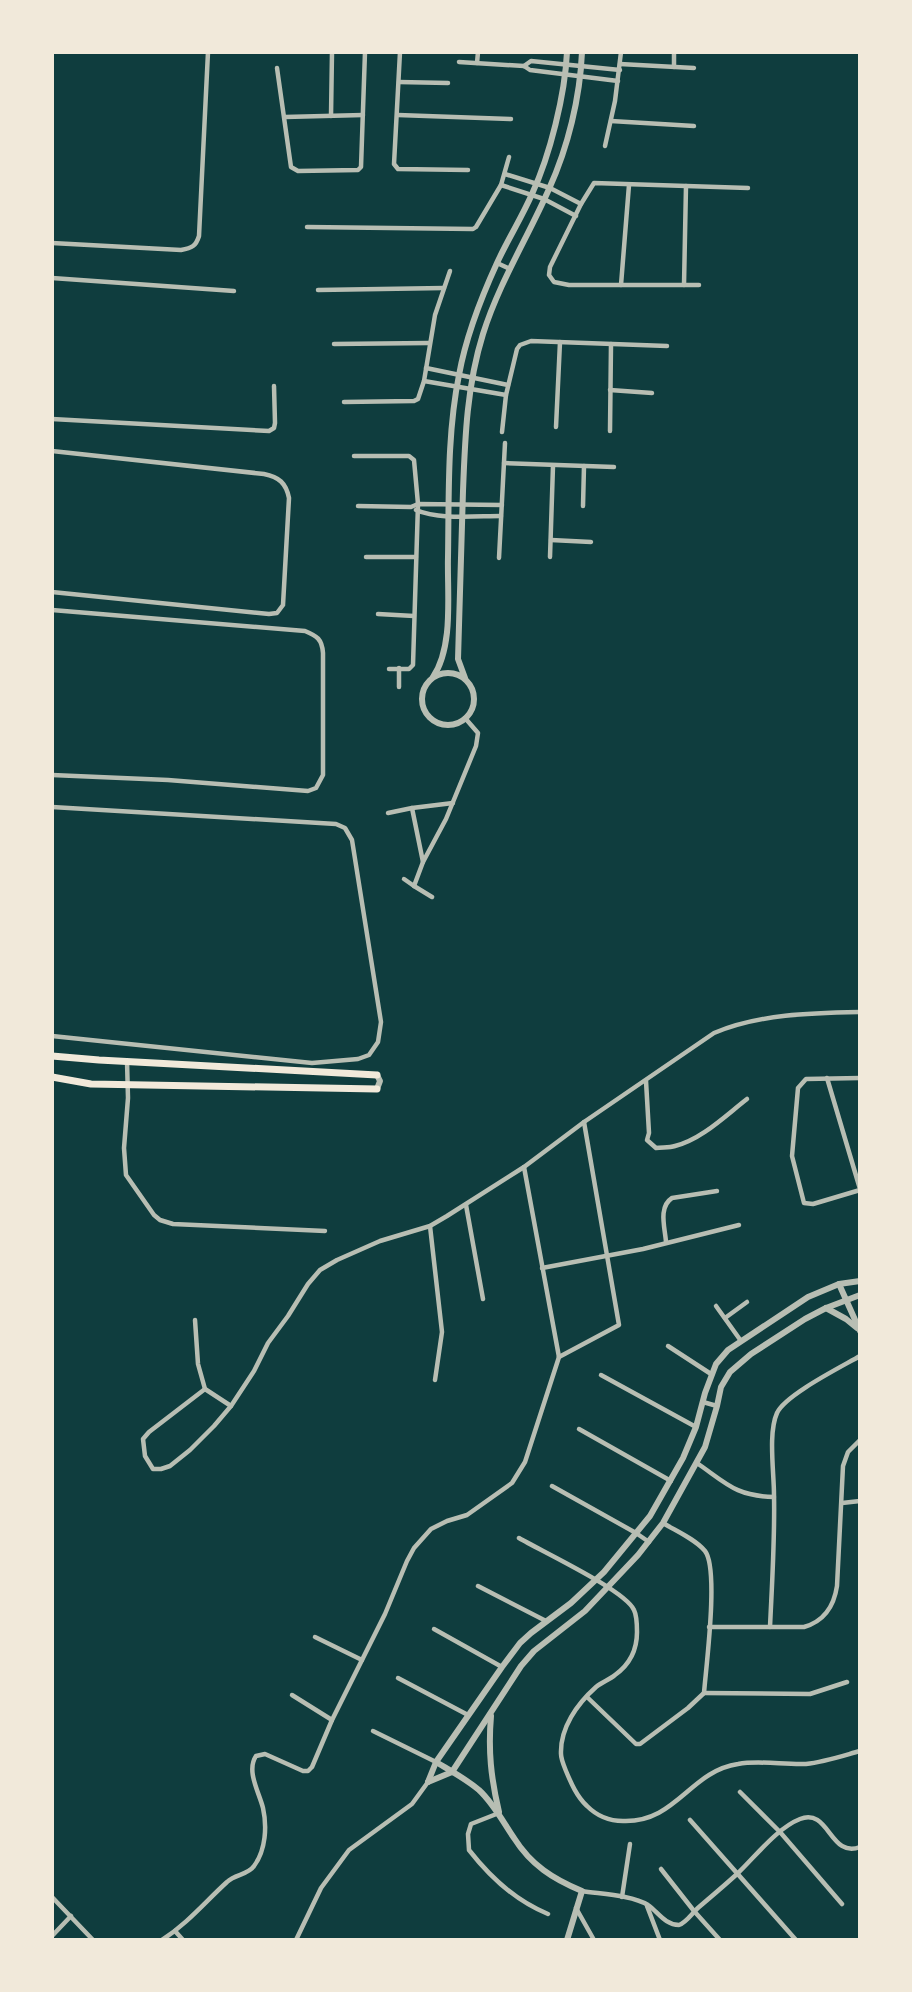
<svg xmlns="http://www.w3.org/2000/svg" width="912" height="1992" font-family="'Sofia Sans Condensed',sans-serif">
<rect width="100%" height="100%" fill="#0f3d3e"/>
<g fill="none" stroke-linecap="round" stroke-linejoin="round">
<g stroke="#b8beb3" stroke-width="4.5">
<polyline points="400,52 394,164 398,169 468,170"/>
<polyline points="459,62 524,66 530,70 618,81"/>
<polyline points="477,63 478,52"/>
<polyline points="620,64 694,68"/>
<polyline points="524,66 531,61 620,70"/>
<polyline points="674,67 674,52"/>
<polyline points="277,68 291,167 298,171 358,170 361,167 365,52"/>
<polyline points="399,82 448,83"/>
<polyline points="398,115 511,119"/>
<polyline points="331,116 332,52"/>
<polyline points="285,117 363,115"/>
<polyline points="611,121 694,126"/>
<polyline points="605,146 615,101 621,52"/>
<polyline points="505,174 550,188 581,204"/>
<polyline points="501,185 544,199 576,216"/>
<polyline points="307,227 473,229 476,227 501,185 509,157"/>
<path d="M 52,243 L 181,250 C 192,248 196,246 199,236 L 208,52"/>
<polyline points="497,263 510,269"/>
<polyline points="52,278 234,291"/>
<polyline points="621,285 629,185"/>
<polyline points="684,285 686,186"/>
<polyline points="699,285 569,285 554,282 549,275 550,267 581,204 594,183 748,188"/>
<polyline points="318,290 444,288"/>
<polyline points="334,344 429,343"/>
<polyline points="426,368 508,385"/>
<polyline points="424,381 506,395"/>
<polyline points="610,390 652,393"/>
<polyline points="344,402 414,401 418,399 424,381 435,315 450,271"/>
<polyline points="52,419 269,431 274,428 275,423 274,386"/>
<polyline points="556,427 560,342"/>
<polyline points="610,431 611,344"/>
<polyline points="502,432 506,395 517,349 520,345 531,341 667,346"/>
<path d="M 52,451 L 264,474 C 279,477 286,483 289,498 L 283,605 L 277,613 L 269,614 L 52,592"/>
<polyline points="354,456 409,456 414,460 418,504 413,665 409,669 389,669"/>
<polyline points="504,463 614,467"/>
<polyline points="358,506 411,507 418,504 502,505"/>
<polyline points="583,506 584,466"/>
<path d="M 416,510 C 438,520 476,516 501,516"/>
<polyline points="551,540 591,542"/>
<polyline points="366,557 416,557"/>
<polyline points="550,557 553,466"/>
<polyline points="499,558 505,443"/>
<path d="M 52,610 L 305,631 C 317,636 322,639 323,653 L 323,775 L 316,788 L 308,791 L 168,780 L 52,775"/>
<polyline points="378,614 414,616"/>
<polyline points="399,687 399,668"/>
<polyline points="52,807 336,824 345,828 352,840 381,1022 378,1042 369,1055 358,1059 312,1063 52,1036"/>
<polyline points="388,813 412,808"/>
<polyline points="423,862 412,808 453,803"/>
<polyline points="404,879 414,886"/>
<polyline points="432,897 414,886 423,862 446,819 476,746 478,733 465,718"/>
<polyline points="127,1061 128,1098 124,1148 126,1175 154,1215 160,1220 173,1224 325,1231"/>
<polyline points="827,1078 860,1189"/>
<polyline points="860,1078 806,1079 798,1088 792,1156 804,1203 813,1204 860,1190"/>
<path d="M 646,1081 L 649,1133 L 647,1140 L 656,1148 C 662,1147 669,1148 675,1146 C 702,1139 725,1116 747,1099"/>
<polyline points="466,1205 483,1299"/>
<polyline points="430,1226 442,1332 435,1380"/>
<path d="M 666,1242 C 665,1228 658,1207 672,1198 L 717,1191"/>
<polyline points="542,1268 643,1249 739,1225"/>
<polyline points="716,1306 741,1341"/>
<polyline points="725,1318 747,1302"/>
<polyline points="195,1320 198,1364 205,1389 231,1406"/>
<polyline points="668,1346 711,1374"/>
<polyline points="559,1357 619,1325 584,1122"/>
<polyline points="601,1375 696,1427"/>
<path d="M 205,1389 L 149,1432 L 143,1439 L 145,1456 L 153,1469 L 161,1469 L 170,1466 L 190,1450 L 214,1426 L 231,1406 L 254,1371 L 268,1343 L 288,1316 L 308,1284 L 320,1270 L 337,1260 L 380,1241 L 430,1226 L 447,1216 L 524,1167 L 584,1122 L 714,1033 C 759,1014 811,1013 860,1012"/>
<polyline points="703,1402 717,1406"/>
<polyline points="579,1429 671,1481"/>
<path d="M 697,1463 C 727,1484 736,1496 774,1497"/>
<polyline points="552,1486 636,1533 649,1542"/>
<polyline points="842,1503 860,1501"/>
<path d="M 663,1523 C 676,1531 695,1539 705,1551 C 719,1569 706,1667 704,1693"/>
<path d="M 519,1538 C 541,1551 625,1590 634,1610 C 637,1616 637,1625 637,1632 C 637,1650 629,1665 615,1675 C 609,1680 602,1682 596,1687 C 577,1704 560,1728 561,1754 C 561,1759 564,1766 566,1771 C 571,1783 577,1797 587,1806 C 597,1816 609,1821 623,1821 C 676,1823 690,1771 738,1764 C 760,1760 784,1765 806,1764 C 824,1762 842,1756 860,1751"/>
<polyline points="478,1586 546,1621"/>
<path d="M 709,1627 L 804,1627 C 825,1621 834,1606 837,1586 L 843,1466 L 848,1452 L 860,1440"/>
<path d="M 770,1627 C 772,1583 775,1539 774,1495 C 774,1472 768,1433 777,1413 C 785,1395 841,1367 860,1356"/>
<polyline points="434,1629 502,1667"/>
<polyline points="315,1637 362,1660"/>
<polyline points="398,1678 468,1715"/>
<polyline points="704,1693 810,1694 847,1682"/>
<polyline points="292,1695 332,1720"/>
<polyline points="587,1697 636,1744 640,1744 688,1708 704,1693"/>
<polyline points="373,1731 436,1762"/>
<polyline points="740,1792 780,1832 842,1904"/>
<path d="M 499,1813 L 471,1824 L 468,1834 L 469,1850 C 490,1877 516,1901 548,1914"/>
<polyline points="690,1820 796,1940"/>
<polyline points="661,1869 694,1911 720,1940"/>
<path d="M 582,1891 C 600,1894 632,1895 648,1905 C 658,1912 665,1925 679,1925 C 687,1922 692,1913 699,1907 C 712,1896 725,1885 737,1874 C 755,1857 777,1828 800,1819 C 829,1807 830,1859 860,1847"/>
<polyline points="52,1897 93,1940"/>
<polyline points="622,1897 630,1844"/>
<polyline points="647,1906 660,1940"/>
<polyline points="576,1908 594,1940"/>
<polyline points="175,1931 183,1940"/>
<polyline points="52,1936 71,1916"/>
<path d="M 162,1940 C 188,1923 205,1902 227,1882 C 235,1874 248,1875 254,1866 C 266,1850 267,1826 263,1808 C 259,1792 246,1771 256,1756 L 265,1754 L 303,1771 L 308,1771 L 312,1767 L 332,1720 L 385,1614 L 407,1561 L 414,1548 L 431,1529 L 447,1521 L 467,1515 L 512,1483 L 525,1462 L 559,1357 L 524,1167"/>
<polyline points="296,1940 321,1888 349,1850 412,1804 428,1782"/>
</g>
<g stroke="#b8beb3" stroke-width="6">
<circle cx="448" cy="699" r="26"/>
<path d="M 433,677 C 454,646 447,593 448,557 C 449,497 447,434 459,375 C 466,336 481,298 497,263 C 508,239 522,217 532,194 C 550,155 565,95 567,52"/>
<path d="M 465,678 L 458,659 C 460,603 461,547 463,491 C 465,437 467,385 483,334 C 499,283 528,237 549,189 C 568,147 580,98 582,52"/>
<polyline points="377,1075 380,1081 377,1089"/>
<polyline points="839,1284 860,1331"/>
<polyline points="826,1308 846,1319 857,1328"/>
<path d="M 491,1716 C 488,1751 491,1778 499,1812"/>
<path d="M 436,1762 C 451,1771 466,1779 479,1790 C 494,1804 503,1822 514,1838 C 531,1865 553,1879 582,1891 L 567,1940"/>
<polyline points="452,1772 521,1666 534,1651 585,1611 638,1555 663,1523 705,1447 717,1406 721,1387 730,1372 751,1354 805,1319 826,1308 860,1295"/>
<polyline points="428,1782 436,1762 502,1667 520,1643 531,1633 571,1603 604,1572 650,1516 683,1458 696,1427 705,1393 716,1364 728,1350 808,1297 839,1284 860,1281"/>
<polyline points="428,1782 452,1772"/>
</g>
<g stroke="#f1e9da" stroke-width="7">
<polyline points="52,1056 99,1060 377,1075"/>
<polyline points="52,1077 91,1084 377,1089"/>
</g>
</g>
<rect width="912" height="1992" fill="none" stroke="#f1e9da" stroke-width="108"/>
</svg>
